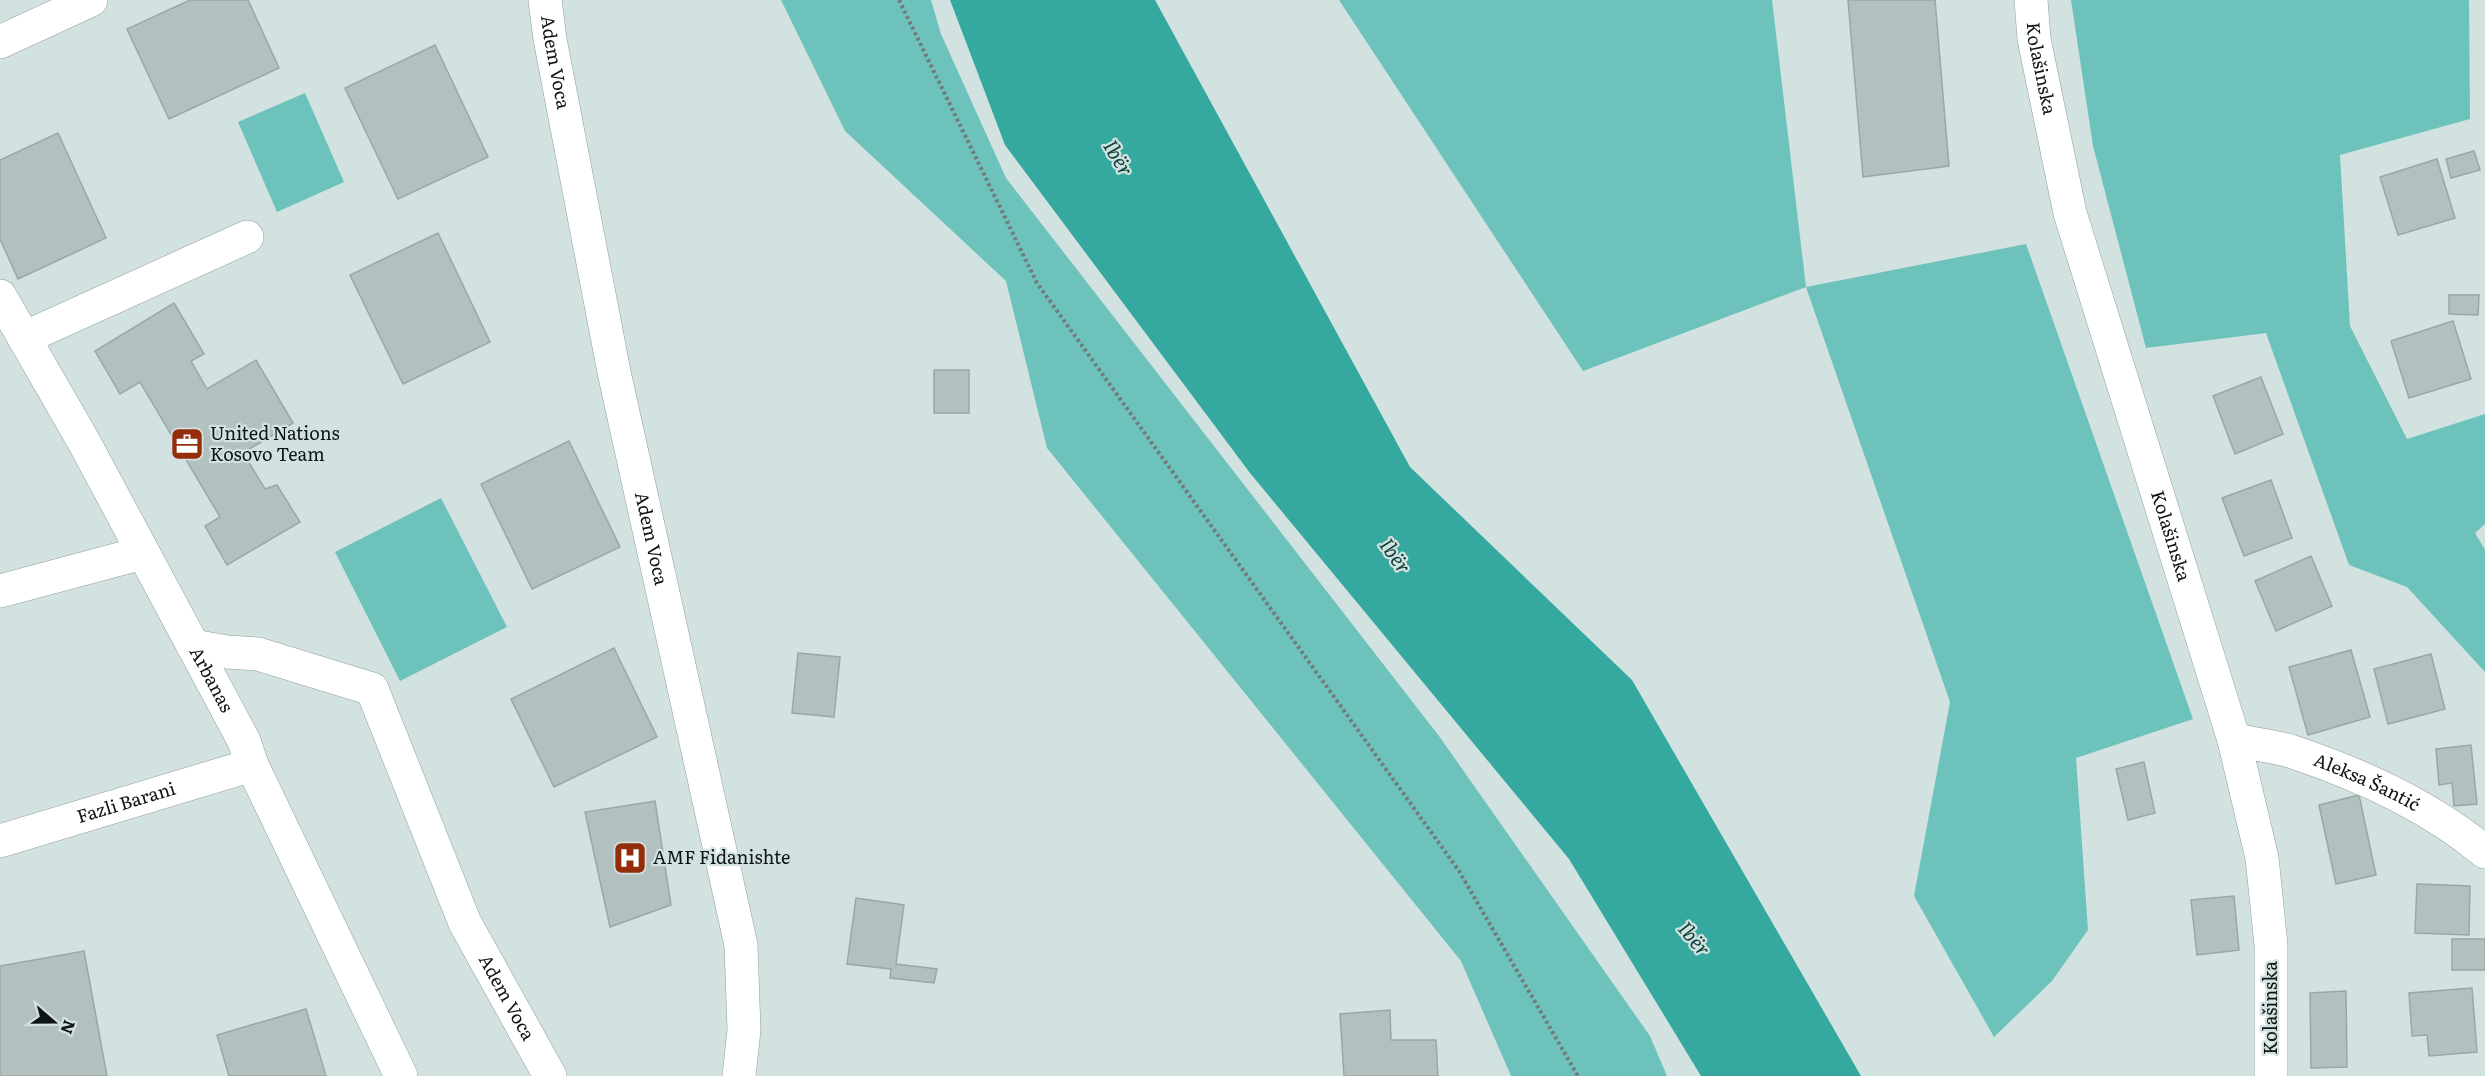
<svg xmlns="http://www.w3.org/2000/svg" width="2485" height="1076" font-family="Literata,serif">
<rect width="100%" height="100%" fill="#d2e2e0"/>
<g fill="#6dc3bb">
<polygon points="781,0 931,0 941,34 1006,178 1439,736 1650,1036 1667,1076 1511,1076 1461,961 1047,448 1006,281 845,131"/>
<polygon points="1339,0 1772,0 1806,287 2026,244 2193,719 2076,758 2088,930 2052,981 1994,1037 1914,896 1950,702 1806,287 1583,371"/>
<polygon points="2071,0 2469,0 2470,119 2340,155 2350,326 2407,439 2485,414 2485,524 2475,533 2485,550 2485,672 2407,587 2349,565 2266,333 2146,348 2093,146"/>
<polygon points="305,93 344,182 277,212 238,122"/>
<polygon points="441,498 507,627 400,681 335,552"/>
</g>
<polygon fill="#35a99f" points="950,0 1155,0 1410,467 1632,680 1861,1076 1701,1076 1569,859 1250,473 1005,145"/>
<g fill="#b2c1bf" stroke="#99a8a6" stroke-width="1.5">
<polygon points="190,0 248,0 279,68 169,119 127,29"/>
<polygon points="1848,0 1935,0 1949,166 1863,177"/>
<polygon points="435,45 488,157 398,199 345,88"/>
<polygon points="58,133 106,238 18,279 0,239 0,160"/>
<polygon points="2474,151 2480,170 2451,178 2446,159"/>
<polygon points="2437,159 2455,218 2398,235 2380,177"/>
<polygon points="438,233 490,342 403,384 350,275"/>
<polygon points="2449,295 2479,295 2478,315 2449,314"/>
<polygon points="174,303 204,354 191,361 207,389 256,360 293,423 243,453 265,489 277,485 300,522 227,565 205,526 220,517 140,382 120,394 95,351"/>
<polygon points="2453,321 2471,379 2409,398 2391,341"/>
<rect x="934" y="370" width="35" height="43"/>
<polygon points="2261,377 2283,434 2235,454 2213,396"/>
<polygon points="569,441 620,547 532,589 481,484"/>
<polygon points="2271,480 2292,538 2244,556 2222,498"/>
<polygon points="2311,556 2332,606 2276,631 2255,581"/>
<polygon points="614,648 657,737 554,787 511,699"/>
<polygon points="2351,650 2370,717 2308,735 2289,667"/>
<polygon points="798,653 840,657 834,717 792,713"/>
<polygon points="2431,654 2445,709 2388,724 2374,669"/>
<polygon points="2471,745 2477,804 2454,806 2452,783 2439,785 2436,749"/>
<polygon points="2144,762 2155,813 2128,820 2116,769"/>
<polygon points="2359,795 2376,875 2336,884 2319,805"/>
<polygon points="655,801 671,905 610,927 585,812"/>
<polygon points="2417,884 2470,886 2469,935 2415,933"/>
<polygon points="2234,896 2239,950 2197,955 2191,900"/>
<polygon points="856,898 904,905 896,964 937,969 934,983 890,978 891,969 847,964"/>
<rect x="2452" y="939" width="33" height="31"/>
<polygon points="84,951 107,1076 0,1076 0,966"/>
<polygon points="2472,988 2477,1052 2429,1056 2427,1035 2412,1036 2409,993"/>
<polygon points="2346,991 2347,1067 2311,1068 2310,993"/>
<polygon points="306,1009 326,1076 229,1076 217,1035"/>
<polygon points="1390,1010 1391,1040 1436,1040 1438,1076 1344,1076 1340,1014"/>
</g>
<g fill="none" stroke-linecap="round" stroke-linejoin="round">
<defs>
<g id="street">
<path id="s1" d="M 545,0 L 550,39 L 614,372 L 741,945 L 744,1030 L 739,1076"/>
<polyline points="0,42 91,0"/>
<path id="s2" d="M 0,296 L 84,442 L 244,741 L 252,765 L 401,1076"/>
<polyline points="24,338 247,237"/>
<polyline points="0,591 142,553"/>
<path id="s3" d="M 193,646 L 227,652 L 258,654 L 372,689 L 465,923 L 550,1076"/>
<path id="s4" d="M 2234,740 C 2253,744 2274,746 2293,752 C 2359,774 2431,807 2485,852"/>
<path id="s5" d="M 0,841 L 252,765"/>
</g>
<g id="secondary">
<path id="s6" d="M 2031,0 L 2034,39 L 2070,213 L 2234,740 L 2262,858 L 2271,945 L 2271,1076"/>
</g>
</defs>
<use href="#street" stroke="#919f9d" stroke-width="34"/>
<use href="#secondary" stroke="#919f9d" stroke-width="34"/>
<polyline stroke="#717b7a" stroke-width="4" stroke-dasharray="3 3" stroke-linecap="butt" points="899,0 1037,283 1459,871 1578,1076"/>
<use href="#street" stroke="#fff" stroke-width="33"/>
<use href="#secondary" stroke="#fff" stroke-width="33"/>
</g>
<defs>
<symbol id="office-square" viewBox="-11 -11 22 22"><rect x="-9" y="-9" width="18" height="18" rx="4" fill="#942d09" stroke="#d2e2e0"/><path d="M-6-3h4V-5.5h4V-3h4V5H-6ZM-1-4.5V-3h2v-1.5ZM-6 0V1H6V0Z" fill="#fff"/></symbol>
<symbol id="hospital-square" viewBox="-11 -11 22 22"><rect x="-9" y="-9" width="18" height="18" rx="4" fill="#942d09" stroke="#d2e2e0"/><path d="M-5-5h3v3.5h4V-5h3V5h-3V1.5h-4V5h-3Z" fill="#fff"/></symbol>
</defs>
<g fill-rule="evenodd">
<use href="#office-square" x="168" y="425" width="38" height="38"/>
<use href="#hospital-square" x="611" y="839" width="38" height="38"/>
</g>
<g text-anchor="middle" stroke-width="4.5" stroke-linejoin="round" paint-order="stroke">
<g font-size="18" fill="#0f1414" stroke="#d2e2e0">
<text dy="6" stroke="none"><textPath href="#s1" startOffset="63">Adem Voca</textPath></text>
<text dy="6" stroke="none"><textPath href="#s6" startOffset="69">Kolašinska</textPath></text>
<text dy="6" stroke="none"><textPath href="#s6" startOffset="555">Kolašinska</textPath></text>
<text dy="6" stroke="none"><textPath href="#s1" startOffset="549">Adem Voca</textPath></text>
<text dy="6" stroke="none"><textPath href="#s2" startOffset="438">Arbanas</textPath></text>
<text dy="6" stroke="none"><textPath href="#s4" startOffset="140">Aleksa Šantić</textPath></text>
<text dy="6" stroke="none"><textPath href="#s5" startOffset="132">Fazli Barani</textPath></text>
<text dy="6" stroke="none"><textPath href="#s3" startOffset="522">Adem Voca</textPath></text>
<text transform="translate(2271 1008) rotate(-90)" y="6">Kolašinska</text>
</g>
<g font-size="18" fill="#0f1414" stroke="#d2e2e0" text-anchor="start">
<text x="210" y="440">United Nations<tspan x="210" dy="21">Kosovo Team</tspan></text>
<text x="653" y="864">AMF Fidanishte</text>
</g>
<g font-size="20" font-style="italic" fill="#0f423d" stroke="#d2e2e0">
<text transform="translate(1118 158) rotate(59)" y="7">Ibër</text>
<text transform="translate(1395 556) rotate(55)" y="7">Ibër</text>
<text transform="translate(1694 939) rotate(50)" y="7">Ibër</text>
</g>
</g>
<g transform="translate(54 1022) rotate(110)" stroke="#d2e2e0" stroke-width="4.5" paint-order="stroke">
<path d="M0-4.5L10 22L0 15L-10 22Z" fill="#0f1414"/>
<text y="-9" font-size="16" font-weight="bold" text-anchor="middle" fill="#0f1414">N</text>
</g>
</svg>
